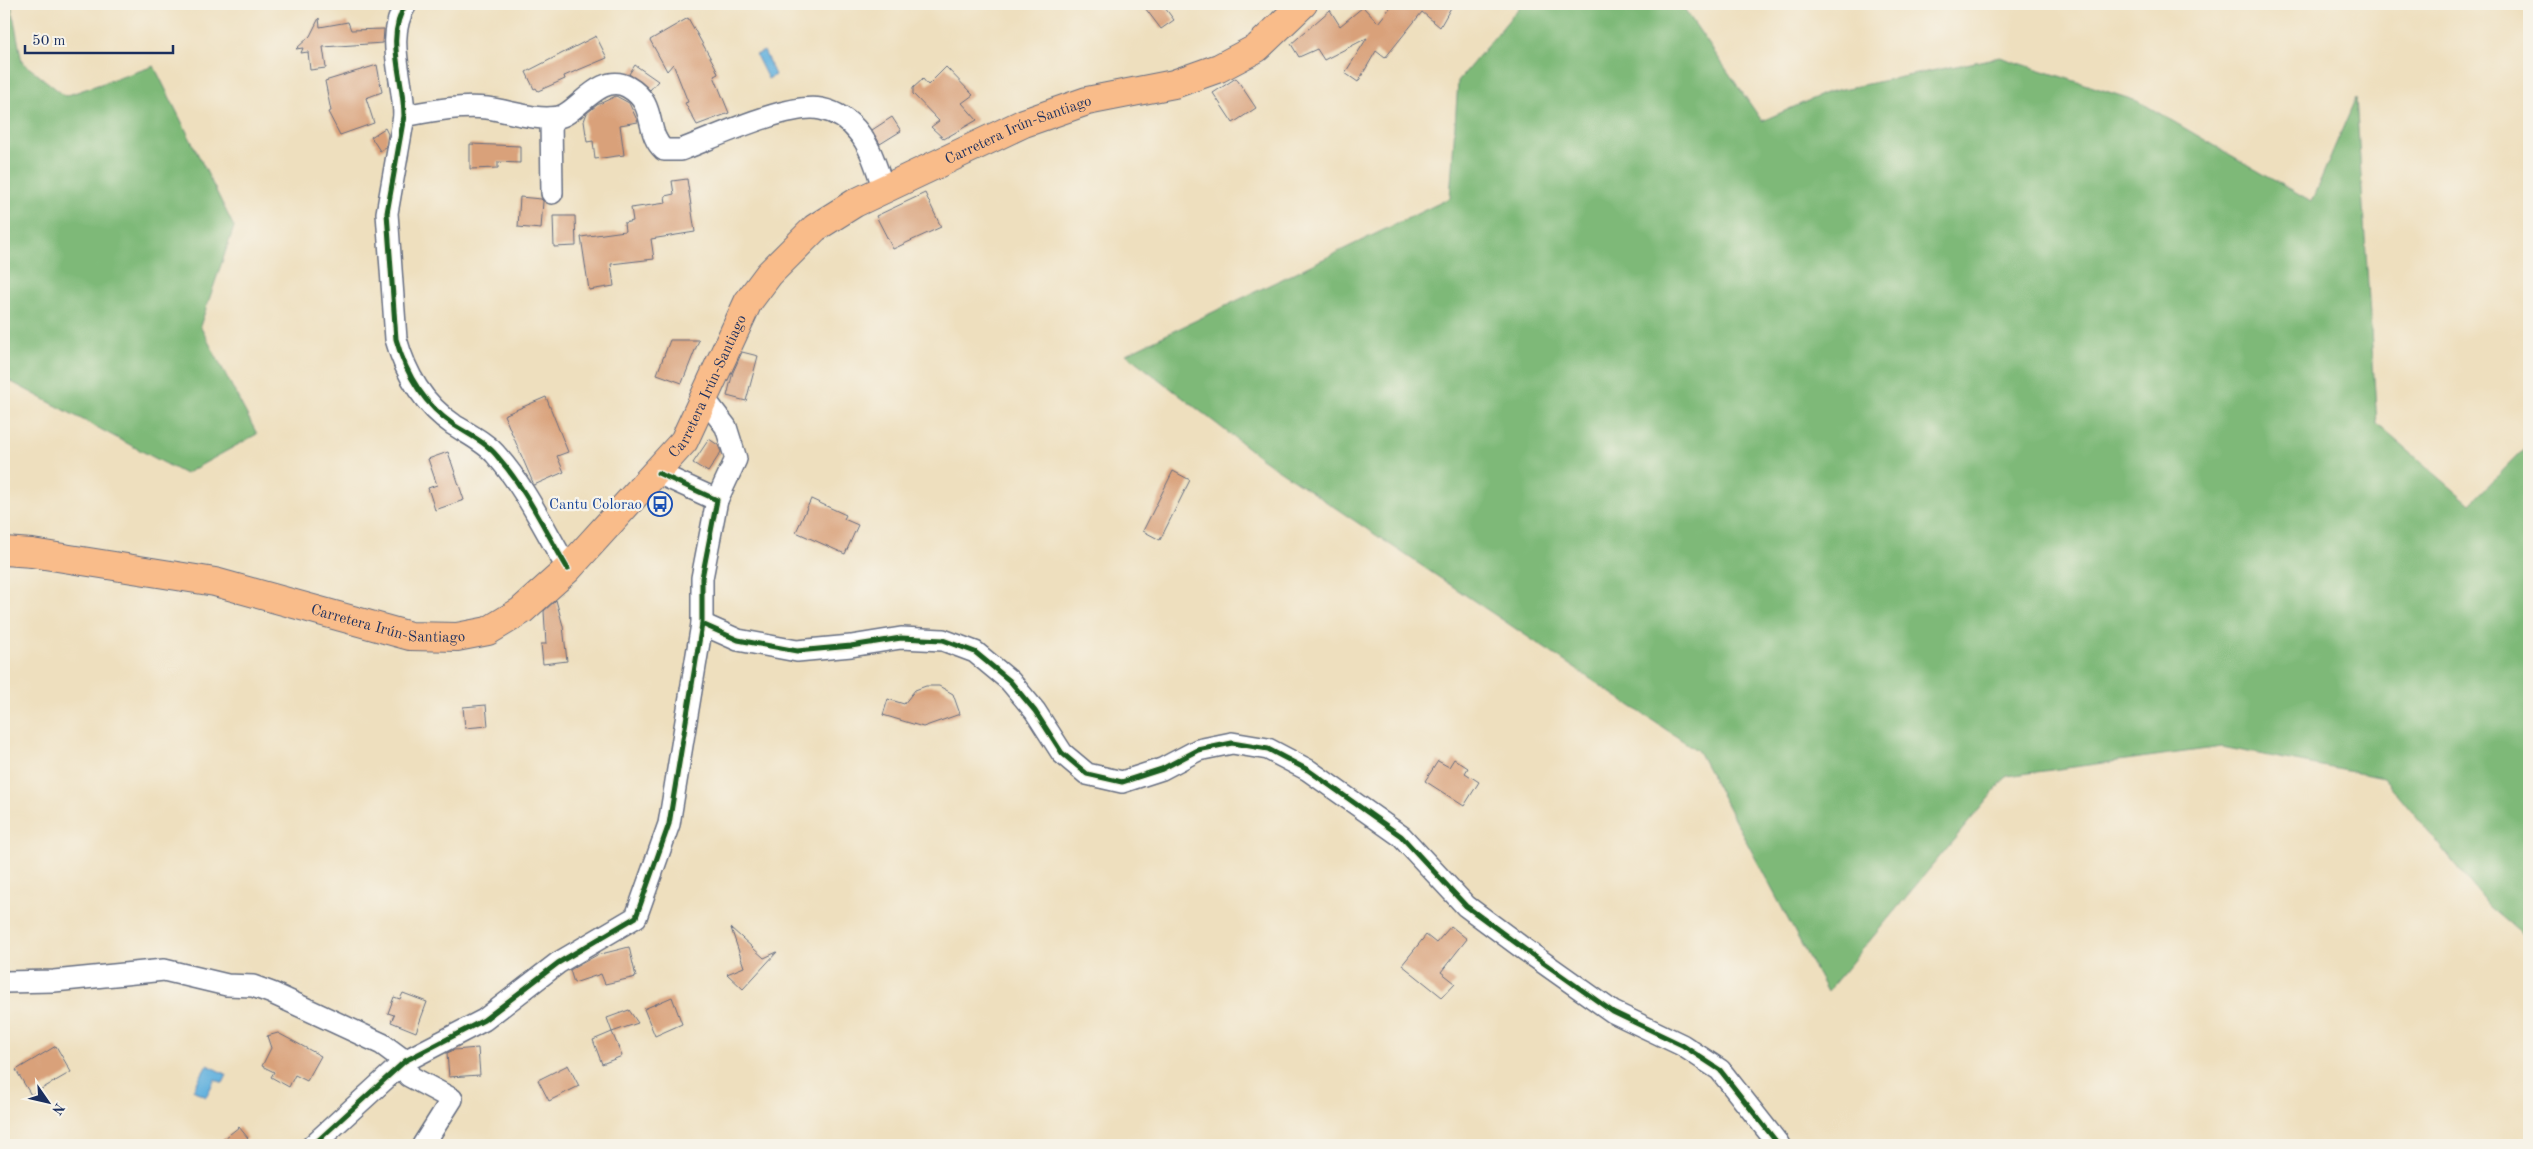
<svg xmlns="http://www.w3.org/2000/svg" width="2533" height="1149" font-family="'Old Standard TT',serif">
<rect width="100%" height="100%" fill="#f7f3e8"/>
<filter id="ink" filterUnits="userSpaceOnUse"><feTurbulence type="fractalNoise" baseFrequency=".02" numOctaves="2"/><feDisplacementMap in="SourceGraphic" scale="10" xChannelSelector="R" yChannelSelector="G"/><feConvolveMatrix kernelMatrix="1 2 1 2 8 2 1 2 1" color-interpolation-filters="sRGB"/></filter>
<filter id="wash" filterUnits="userSpaceOnUse"><feTurbulence type="fractalNoise" baseFrequency=".0096" numOctaves="4" result="noise"/><feDisplacementMap in="SourceGraphic" scale="20" xChannelSelector="R" yChannelSelector="G"/><feGaussianBlur stdDeviation="1.12" result="paint"/><feColorMatrix in="noise" values="0 0 0 0 0 0 0 0 0 0 0 0 0 0 0 0 0 1.4 0 .05"/><feComposite in="paint" operator="in"/></filter>
<g filter="url(#wash)">
<rect width="100%" height="100%" fill="#eedfbe"/>
<g fill="#7eb978" stroke="#4c746b">
<polygon points="4,4 11,4 22,62 65,96 154,66 234,227 200,326 257,434 185,474 4,378"/>
<polygon points="1522,4 1681,4 1762,121 1828,92 2000,57 2140,102 2311,202 2356,97 2377,424 2470,504 2529,444 2529,940 2489,906 2384,778 2222,747 2007,776 1827,992 1698,751 1261,458 1126,354 1450,198 1458,81"/>
</g>
<g fill="#65b2de" stroke="#40709e">
<polygon points="764,51 775,75 768,79 756,55"/>
<polygon points="207,1065 227,1075 223,1083 215,1079 206,1097 193,1090"/>
</g>
<g id="blocks">
<g fill="#d9a17a">
<polygon points="1142,4 1162,4 1174,20 1161,29"/>
<polygon points="1393,4 1453,4 1440,27 1422,12 1385,58 1376,51 1358,82 1345,73 1367,38 1324,60 1317,49 1299,57 1291,44 1330,10 1340,26 1363,7 1378,23"/>
<polygon points="319,18 320,27 348,22 351,30 384,29 383,43 323,47 326,68 310,70 308,52 301,53 303,48 296,49 310,36"/>
<polygon points="688,18 715,66 718,74 714,76 729,113 697,125 685,103 688,102 673,64 667,71 650,40"/>
<polygon points="596,36 607,58 564,76 565,79 538,91 536,88 534,89 526,72"/>
<polygon points="377,65 382,92 366,98 374,123 340,135 328,112 331,111 325,81"/>
<polygon points="635,65 658,81 650,90 629,74"/>
<polygon points="946,67 973,95 962,103 977,120 944,139 931,127 939,121 913,94 913,88 923,79 928,85"/>
<polygon points="1236,78 1256,108 1233,123 1213,93"/>
<polygon points="616,96 629,103 638,122 620,125 624,155 595,159 593,141 587,142 584,121 587,113 597,105"/>
<polygon points="892,117 901,131 880,144 872,130"/>
<polygon points="385,128 388,134 386,147 380,151 371,137"/>
<polygon points="470,144 520,146 520,163 498,162 498,168 470,169"/>
<polygon points="687,179 695,232 651,239 654,259 611,264 614,286 589,290 581,237 625,231 624,223 633,221 631,208 666,203 665,196 674,194 672,181"/>
<polygon points="925,193 941,227 893,249 876,216"/>
<polygon points="520,197 541,199 543,201 541,229 518,227"/>
<polygon points="553,216 575,216 576,246 554,247"/>
<polygon points="670,340 699,340 682,383 657,374"/>
<polygon points="742,352 758,356 746,401 727,396 733,372"/>
<polygon points="546,397 568,452 557,456 564,472 534,485 504,415"/>
<polygon points="709,439 718,445 721,452 708,472 693,463"/>
<polygon points="448,452 464,500 435,510 428,488 437,485 428,459"/>
<polygon points="1173,471 1190,480 1160,540 1143,531"/>
<polygon points="811,499 846,515 844,519 858,525 845,554 796,532"/>
<polygon points="556,600 563,626 567,661 543,664 541,644 546,644 544,611"/>
<polygon points="926,686 939,686 953,694 960,714 923,727 883,715 888,699 904,704 915,690"/>
<polygon points="486,705 488,726 465,728 463,707"/>
<polygon points="1454,759 1468,768 1465,773 1479,782 1464,806 1425,781 1438,761 1449,767"/>
<polygon points="1451,926 1467,939 1441,972 1455,983 1442,997 1402,965 1426,935 1436,943"/>
<polygon points="731,928 764,958 777,952 743,989 727,974 744,967"/>
<polygon points="629,947 636,977 605,984 601,974 574,983 570,970 597,955"/>
<polygon points="403,993 427,1002 416,1032 391,1022 394,1015 388,1013 394,997 400,999"/>
<polygon points="672,997 682,1024 655,1036 644,1009"/>
<polygon points="629,1010 638,1023 612,1032 607,1018"/>
<polygon points="612,1032 622,1056 602,1064 593,1040"/>
<polygon points="278,1033 321,1056 307,1081 295,1075 289,1087 271,1077 274,1072 262,1066 271,1048 267,1036"/>
<polygon points="56,1046 71,1072 31,1095 16,1070"/>
<polygon points="478,1048 480,1075 449,1077 447,1053 454,1050"/>
<polygon points="568,1065 579,1086 549,1101 538,1080"/>
<polygon points="239,1127 248,1138 240,1145 216,1145"/>
</g>
</g>
</g>
<g filter="url(#ink)">
<use href="#blocks" fill-opacity="0" stroke="#656d80" stroke-width="1"/>
<g fill="none" stroke-linecap="round" stroke-linejoin="round">
<defs>
<g id="minor">
<path d="M 406,4 C 384,38 404,79 404,116 L 387,213 L 396,339 C 406,375 423,404 454,425 C 468,434 487,443 497,456 C 527,490 545,531 568,569"/>
<path d="M 404,116 C 431,111 460,105 487,108 C 510,111 535,121 558,117 C 576,115 600,71 628,87 C 658,104 644,132 664,150 L 681,150 C 713,138 789,102 821,109 C 836,112 850,121 859,133 C 872,149 877,171 884,189"/>
<polyline points="551,118 552,193"/>
<polyline points="704,398 726,427 736,459 717,500"/>
<polyline points="702,624 738,640 797,651 851,646 901,638 943,640 975,652 1010,681 1035,711 1062,753 1087,774 1122,782 1162,769 1198,750 1232,743 1268,749 1308,770 1401,836 1466,906 1524,949 1613,1012 1682,1045 1720,1070 1779,1145"/>
<polyline points="4,982 54,981 164,970 227,985 253,986 272,993 382,1044 405,1061 409,1076 452,1099 423,1145"/>
<polyline points="313,1145 405,1061 484,1020 558,963 636,917 669,824 702,624 702,578 717,500 658,473"/>
</g>
<g id="trunk">
<path id="s1" d="M 4,551 L 32,553 L 215,582 L 410,636 L 457,637 L 488,631 L 521,611 L 568,569 L 684,441 L 748,302 L 769,274 L 815,228 L 855,203 L 1024,123 L 1087,101 L 1174,84 L 1219,68 L 1257,48 L 1303,4"/>
</g>
</defs>
<use href="#minor" stroke="#656d80" stroke-width="24"/>
<use href="#trunk" stroke="#656d80" stroke-width="30"/>
<use href="#minor" stroke="#fff" stroke-width="21"/>
<use href="#trunk" stroke="#f9bc8a" stroke-width="28"/>
<defs>
<g id="cycleway">
<path d="M 406,4 C 384,38 404,79 404,116 L 387,213 L 396,339 C 406,375 423,404 454,425 C 468,434 487,443 497,456 C 527,490 545,531 568,569"/>
<polyline points="702,624 738,640 797,651 851,646 901,638 943,640 975,652 1010,681 1035,711 1062,753 1087,774 1122,782 1162,769 1198,750 1232,743 1268,749 1308,770 1401,836 1466,906 1524,949 1613,1012 1682,1045 1720,1070 1779,1145"/>
<polyline points="313,1145 405,1061 484,1020 558,963 636,917 669,824 702,624 702,578 717,500 658,473"/>
</g>
</defs>
<use href="#cycleway" stroke="#f7f3e8" stroke-width="8"/>
<use href="#cycleway" stroke="#1b5e20" stroke-width="5"/>
</g>
</g>
<defs>
<symbol id="bus-ring" viewBox="-11 -11 22 22"><circle r="9.5" fill="#f7f3e8" stroke="#1a4fb4" stroke-width="1.5"/><path d="M-5-6H5V4H4V6H2V4H-2V6H-4V4H-5ZM-3.5-4V0h7V-4ZM-3.5 1.2v1.5H-2V1.2ZM2 1.2v1.5H3.5V1.2Z" fill="#1a4fb4"/></symbol>
</defs>
<g fill-rule="evenodd">
<use href="#bus-ring" x="646" y="490" width="28" height="28"/>
</g>
<g text-anchor="middle" stroke-width="4.5" stroke-linejoin="round" paint-order="stroke">
<g font-size="15" fill="#1b2f5e" stroke="#f7f3e8">
<text dy="5" stroke="none"><textPath href="#s1" startOffset="1248">Carretera Irún-Santiago</textPath></text>
<text dy="5" stroke="none"><textPath href="#s1" startOffset="828">Carretera Irún-Santiago</textPath></text>
<text dy="5" stroke="none"><textPath href="#s1" startOffset="392">Carretera Irún-Santiago</textPath></text>
</g>
<g font-size="15" fill="#164399" stroke="#f7f3e8" text-anchor="end">
<text x="642" y="509">Cantu Colorao</text>
</g>
</g>
<rect width="2533" height="1149" fill="none" stroke="#f7f3e8" stroke-width="20"/>
<g transform="translate(48 1102) rotate(124)" stroke="#f7f3e8" stroke-width="4" paint-order="stroke">
<path d="M0-4L9 19L0 12L-9 19Z" fill="#1b2f5e"/>
<text y="-8" font-size="14" font-weight="bold" text-anchor="middle" fill="#1b2f5e">N</text>
</g>
<path d="M25 45v8h148v-8" fill="none" stroke="#1b2f5e" stroke-width="2.5"/>
<text x="32" y="45" font-size="15" fill="#1b2f5e" stroke="#f7f3e8" stroke-width="4" paint-order="stroke">50 m</text>
</svg>
